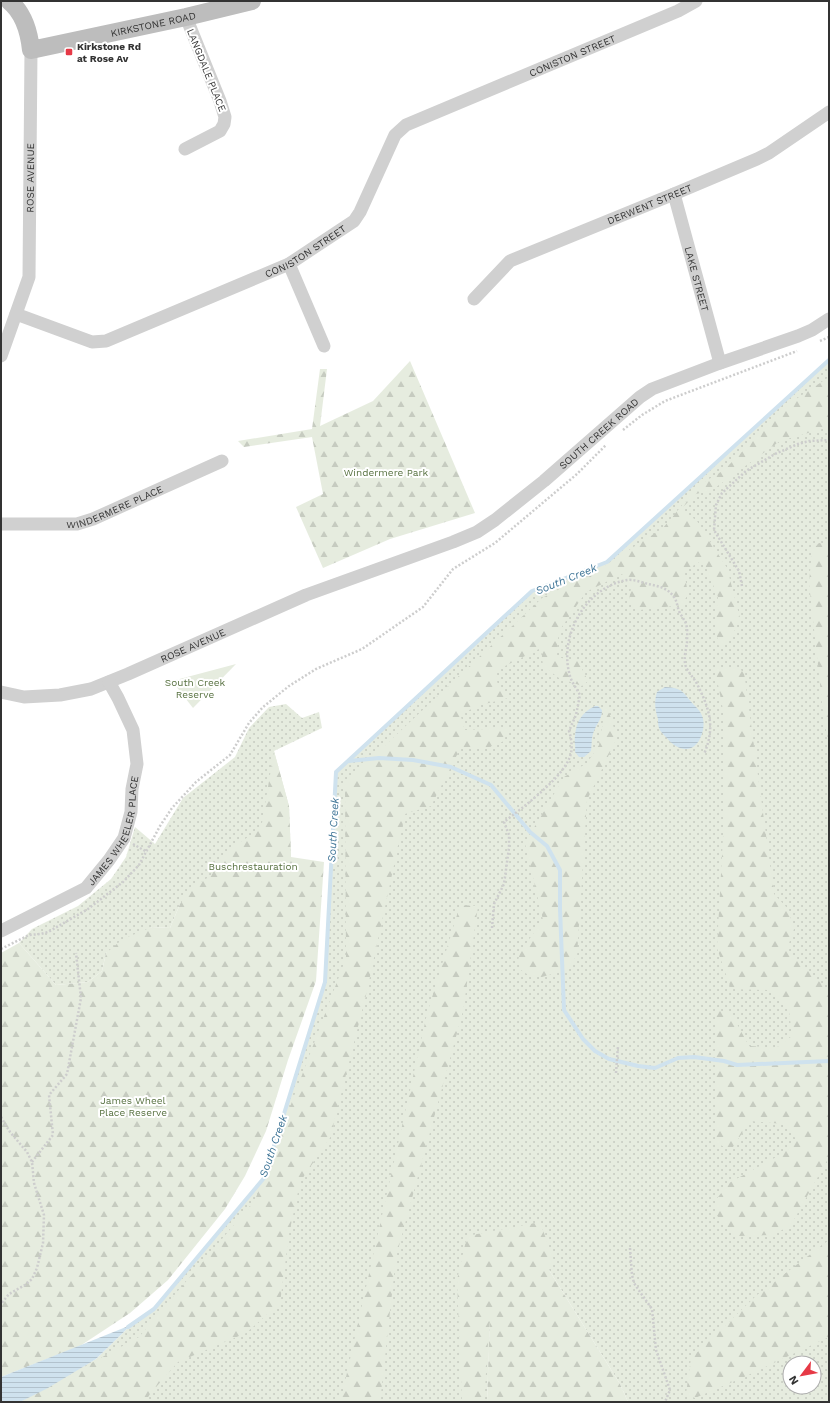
<svg xmlns="http://www.w3.org/2000/svg" width="830" height="1403" font-family="'Work Sans',sans-serif">
<defs>
<pattern id="grass-dots" width="8" height="8" patternUnits="userSpaceOnUse"><rect width="8" height="8" fill="#e6ecdf"/><path d="M2 2h.1M6 6h.1" fill="none" stroke="#c6cbc0" stroke-width="1.8" stroke-linecap="round"/></pattern>
<pattern id="forest-firs" width="22" height="20" patternUnits="userSpaceOnUse"><rect width="22" height="20" fill="#e6ecdf"/><path d="M5 1l3.5 6h-7zM16 11l3.5 6h-7z" fill="#c6cbc0"/></pattern>
<pattern id="water-rules" width="6" height="5" patternUnits="userSpaceOnUse"><rect width="6" height="5" fill="#cfe2ee"/><path d="M0 2.5h6" fill="none" stroke="#b2c2cd"/></pattern>
</defs>
<rect width="100%" height="100%" fill="#fff"/>
<g fill="url(#grass-dots)" fill-rule="evenodd">
<path d="M 829,360 L 829,1402 L 628,1402 L 620,1384 L 549,1270 L 491,1297 L 487,1402 L 20,1402 L 96,1359 L 131,1325 L 154,1309 L 264,1178 L 325,982 L 336,772 L 532,591 L 607,562 ZM 790,1363 L 814,1363 L 814,1387 L 790,1387 Z"/>
<polygon points="286,704 302,718 319,712 322,728 274,751 289,806 291,857 180,904 170,928 152,927 106,953 102,971 88,982 56,985 19,943 32,929 78,906 111,879 126,857 135,827 155,844 183,798 235,757 249,728 269,707"/>
</g>
<g fill="url(#forest-firs)">
<polygon points="410,361 475,513 390,539 323,568 296,507 323,494 312,437 244,447 238,441 312,429 320,369 327,369 320,426 373,401"/>
<polygon points="829,377 829,427 780,441 712,490 696,494 681,509 697,521 727,568 740,618 731,639 719,647 715,625 718,597 703,560 684,571 688,594 682,605 640,610 629,600 631,588 622,574 586,592 559,631 556,657 578,661 588,681 582,686 559,678 543,666 541,648 495,671 498,686 508,698 481,705 460,714 465,730 508,728 504,741 487,748 461,747 431,806 405,814 366,995 330,1138 300,1182 289,1234 280,1303 246,1333 178,1362 150,1394 145,1402 20,1402 139,1337 255,1200 346,958 345,783 542,598 601,568 663,528 699,485 724,470 790,403"/>
<polygon points="819,543 829,544 829,744 824,721 809,583 812,550"/>
<polygon points="735,667 744,672 774,894 788,909 794,929 787,949 829,991 829,1157 791,1225 773,1235 739,1236 729,1231 715,1213 715,1201 729,1183 780,1155 797,1140 783,1124 750,1121 731,1150 716,1143 716,1011 730,1011 749,1046 776,1048 792,1036 789,1010 768,990 731,989 717,948 725,799 724,715 715,669"/>
<polygon points="606,703 617,738 587,800 577,956 565,970 542,977 530,976 521,970 518,961 520,952 543,920 525,843 564,777 587,763 599,745"/>
<polygon points="274,751 289,806 291,857 324,862 316,981 288,1060 266,1131 245,1176 225,1209 168,1280 130,1313 80,1346 1,1377 1,953 19,943 56,985 88,982 102,971 106,953 123,939 152,927 170,928 180,904 193,886 211,876 220,858 237,844 261,829"/>
<polygon points="460,905 478,906 463,1011 396,1257 380,1402 337,1402 342,1395 427,1014"/>
<polygon points="540,1222 554,1261 549,1270 620,1384 628,1402 487,1402 490,1314 484,1402 462,1402 457,1280 467,1236"/>
<polygon points="829,1240 829,1337 744,1377 695,1398 686,1394 691,1358 757,1295"/>
</g>
<polygon fill="#e6ecdf" points="236,664 193,708 172,681"/>
<g fill="url(#water-rules)">
<path d="M 665,687 C 684,688 683,693 694,705 C 702,712 705,720 703,730 C 698,753 680,755 666,737 C 664,735 660,731 659,728 C 658,725 658,722 658,719 C 655,709 654,702 657,692 Z"/>
<path d="M 595,706 L 598,706 L 602,710 C 602,719 597,723 594,731 C 591,738 592,745 591,751 L 584,757 L 579,757 L 575,752 C 576,746 574,742 575,736 C 576,722 582,712 595,706 Z"/>
<polygon points="131,1325 96,1359 48,1388 20,1402 1,1402 1,1377"/>
</g>
<g fill="none" stroke-linecap="round" stroke-linejoin="round">
<g stroke="#cfe2ee" stroke-width="4">
<polyline points="349,761 379,758 413,760 451,767 491,785 530,832 547,846 560,870 560,909 564,1010 583,1039 595,1051 609,1059 638,1066 655,1068 678,1058 694,1057 724,1061 737,1065 829,1061"/>
<polyline points="128,1327 154,1309 264,1178 325,982 336,772 532,591 607,562 829,360"/>
</g>
<g stroke="#cdcdcd" stroke-width="2.5" stroke-dasharray="2 2" stroke-linecap="butt">
<polyline points="820,341 829,337"/>
<polyline points="623,430 642,415 665,401 797,351"/>
<polyline points="742,586 739,571 714,530 716,505 722,493 746,471 775,454 798,444 809,441 829,440"/>
<polyline points="133,844 147,852"/>
<path d="M 492,928 L 494,904 L 504,884 L 509,848 L 509,835 L 504,822 C 522,808 560,780 569,759 C 573,751 572,740 569,731 L 576,715 L 580,695 C 577,689 572,683 570,676 C 558,636 586,587 627,580 C 633,579 641,582 648,584 C 658,586 668,588 674,597 C 677,601 677,606 679,611 C 681,616 685,620 686,624 C 688,630 687,637 687,643 C 686,650 683,659 686,667 C 688,672 693,677 696,682 C 709,707 716,727 704,754"/>
<polyline points="1,949 29,935 41,934 48,932 88,909 123,882 139,865 160,826 172,808 196,782 230,755 249,723 263,707 289,686 316,669 362,649 423,607 453,569 495,543 577,474 606,445"/>
<polyline points="616,1073 618,1046"/>
<polyline points="1,1117 10,1132 27,1152 32,1162 34,1183 44,1215 43,1243 37,1268 32,1279 25,1285 9,1294 1,1304"/>
<polyline points="32,1162 53,1135 49,1095 67,1074 81,998 76,953"/>
<polyline points="630,1248 632,1275 634,1283 640,1292 652,1309 656,1350 670,1390 665,1402"/>
</g>
<g stroke="#d0d0d0" stroke-width="13">
<polyline points="185,149 220,131 224,124 225,117 220,101 186,17"/>
<path id="s1" d="M 674,194 L 720,363"/>
<polyline points="289,264 324,346"/>
<path id="s2" d="M 474,299 L 510,261 L 674,194 L 757,159 L 769,153 L 829,112"/>
<path id="s3" d="M 16,314 L 92,342 L 106,341 L 289,264 L 354,221 L 360,212 L 395,135 L 406,125 L 678,11 L 696,1"/>
<path id="s4" d="M 1,356 L 29,277 L 31,50"/>
<path id="s5" d="M 1,524 L 77,524 L 93,519 L 222,461"/>
<path id="s6" d="M 1,692 L 24,697 L 60,695 L 91,689 L 128,674 L 306,595 L 453,542 L 477,532 L 495,520 L 544,481 L 640,397 L 652,389 L 720,363 L 798,336 L 812,330 L 829,319"/>
<path id="s7" d="M 1,931 L 86,888 L 109,860 L 124,838 L 131,812 L 132,789 L 137,764 L 133,730 L 118,698 L 109,682"/>
</g>
<path stroke="#bdbdbd" stroke-width="18" id="s8" d="M 9,1 C 24,13 29,31 31,50 L 186,17 L 252,1"/>
</g>
<rect fill="#e63946" stroke="#fff" stroke-width="1.5" x="65" y="48" width="8" height="8" rx="2"/>
<g text-anchor="middle" stroke-width="4" stroke-linejoin="round" paint-order="stroke">
<g font-size="10" fill="#333" stroke="#fff">
<text dy="4" stroke="none"><textPath href="#s8" startOffset="180">KIRKSTONE ROAD</textPath></text>
<text dy="4" stroke="none"><textPath href="#s3" startOffset="662">CONISTON STREET</textPath></text>
<text transform="translate(207 70) rotate(68)" y="4">LANGDALE PLACE</text>
<text dy="4" stroke="none"><textPath href="#s4" startOffset="183">ROSE AVENUE</textPath></text>
<text dy="4" stroke="none"><textPath href="#s2" startOffset="203">DERWENT STREET</textPath></text>
<text dy="4" stroke="none"><textPath href="#s3" startOffset="314">CONISTON STREET</textPath></text>
<text dy="4" stroke="none"><textPath href="#s1" startOffset="88">LAKE STREET</textPath></text>
<text dy="4" stroke="none"><textPath href="#s6" startOffset="665">SOUTH CREEK ROAD</textPath></text>
<text dy="4" stroke="none"><textPath href="#s5" startOffset="117">WINDERMERE PLACE</textPath></text>
<text dy="4" stroke="none"><textPath href="#s6" startOffset="202">ROSE AVENUE</textPath></text>
<text dy="4" stroke="none"><textPath href="#s7" startOffset="161">JAMES WHEELER PLACE</textPath></text>
</g>
<g font-size="10" font-weight="bold" fill="#333" stroke="#fff" text-anchor="start">
<text x="77" y="50">Kirkstone Rd<tspan x="77" dy="12">at Rose Av</tspan></text>
</g>
<g font-size="10" fill="#56703f" stroke="#fff">
<text x="386" y="476">Windermere Park</text>
<text x="195" y="686">South Creek<tspan x="195" dy="12">Reserve</tspan></text>
<text x="253" y="870">Buschrestauration</text>
<text x="133" y="1104">James Wheel<tspan x="133" dy="12">Place Reserve</tspan></text>
</g>
<g font-size="11" font-style="italic" fill="#3f7597" stroke="#fff">
<text transform="translate(566 579) rotate(-22)" y="4">South Creek</text>
<text transform="translate(333 830) rotate(-87)" y="4">South Creek</text>
<text transform="translate(273 1146) rotate(-71)" y="4">South Creek</text>
</g>
</g>
<rect width="830" height="1403" fill="none" stroke="#333333" stroke-width="4"/>
<g transform="translate(802 1375) rotate(238)"><circle r="19" fill="#ffffff" stroke="#adadad"/>
<path d="M0-3L7 15L0 10L-7 15Z" fill="#e63946"/>
<text y="-6" font-size="11" font-weight="bold" text-anchor="middle" fill="#333333">N</text>
</g>
</svg>
